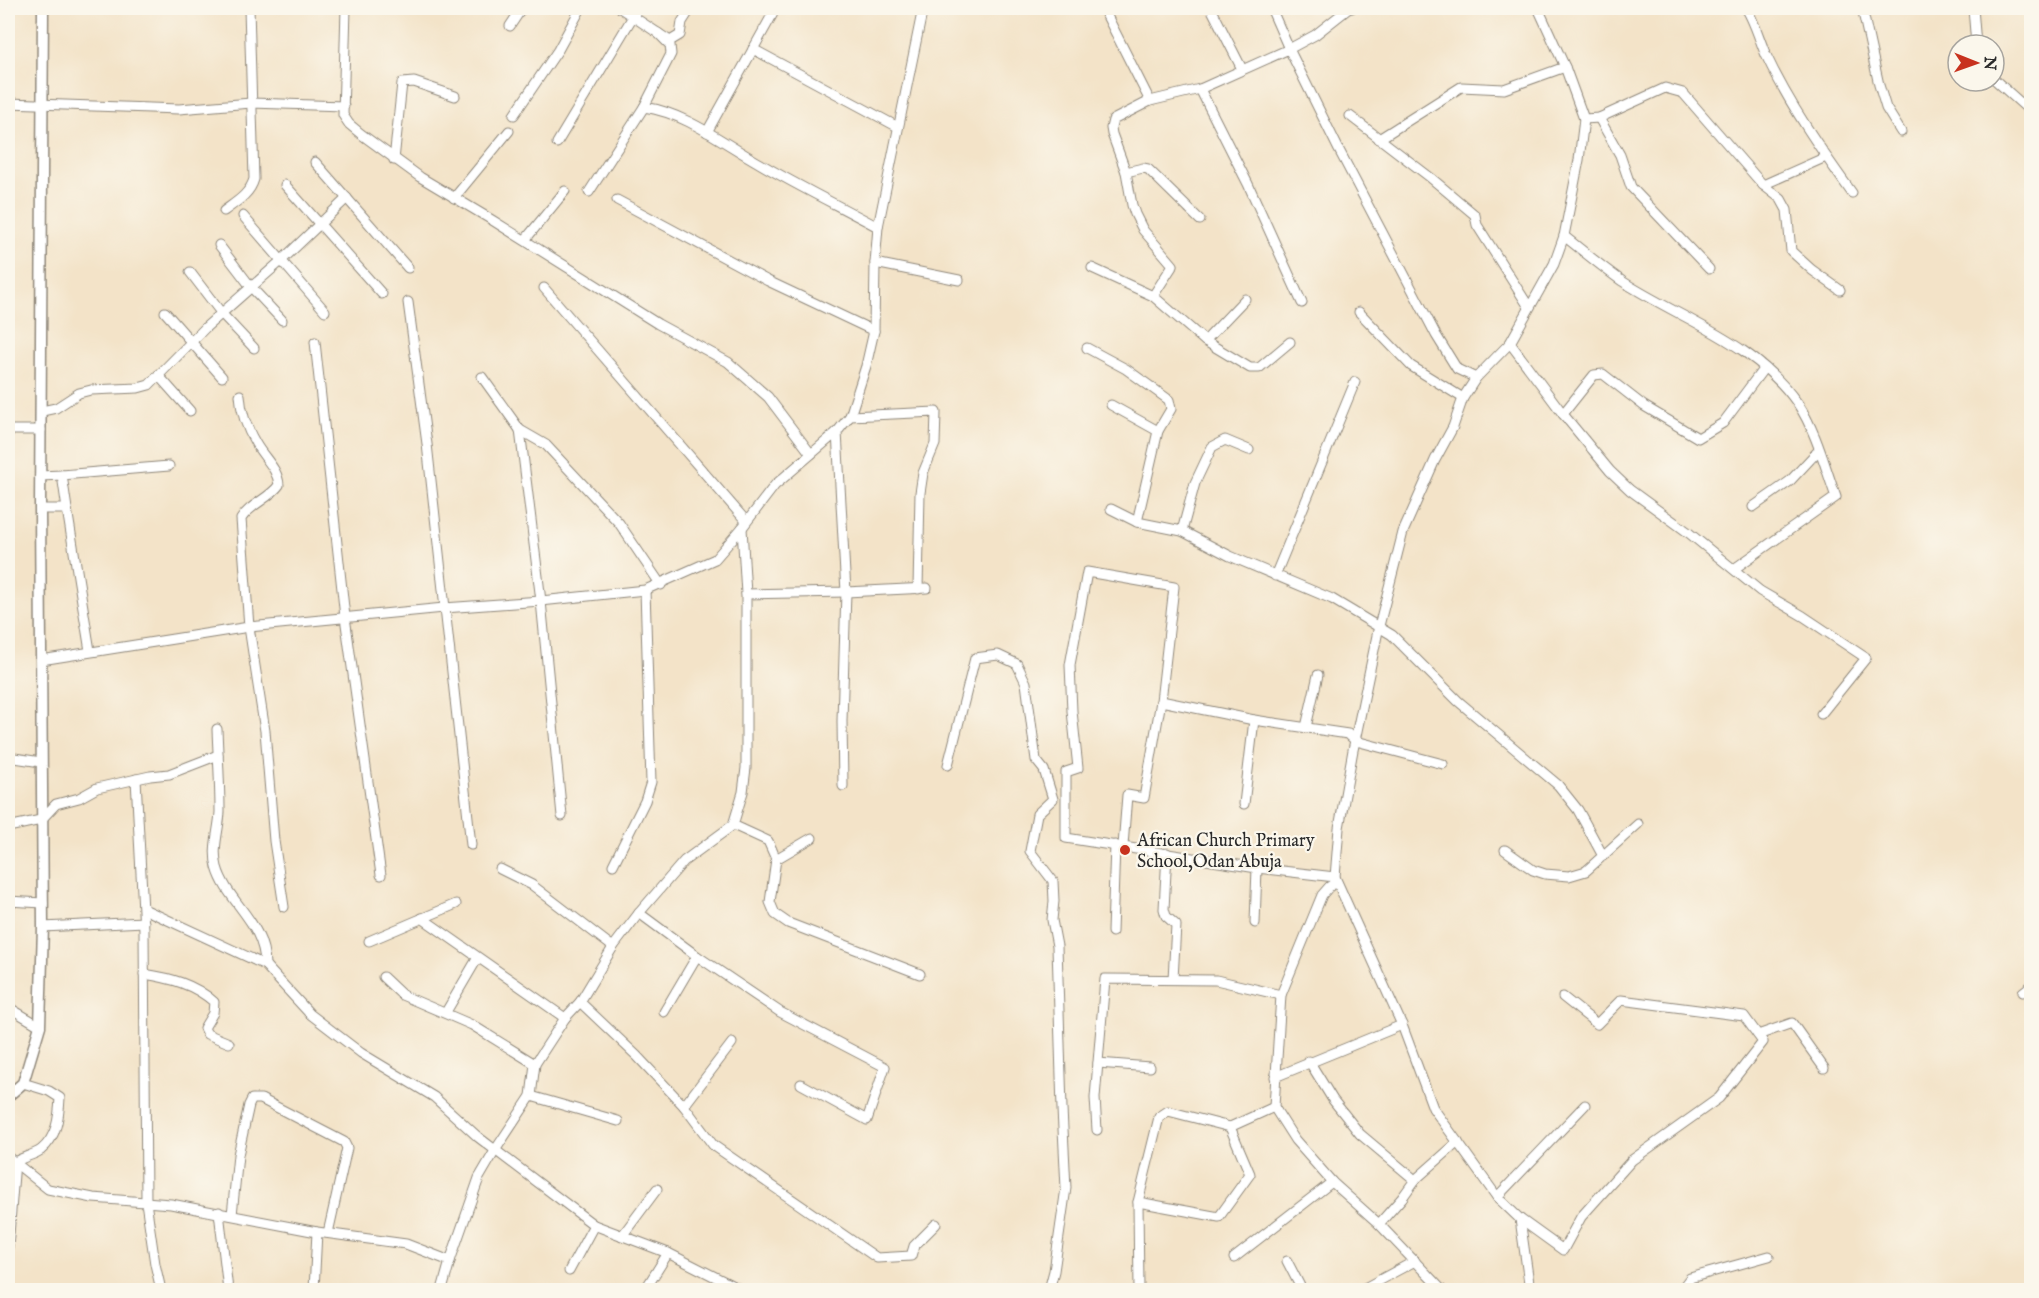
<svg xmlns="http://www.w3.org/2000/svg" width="2039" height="1298" font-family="'IM FELL English',serif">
<rect width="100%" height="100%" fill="#fbf7ec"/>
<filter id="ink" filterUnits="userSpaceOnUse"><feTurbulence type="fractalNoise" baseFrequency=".0167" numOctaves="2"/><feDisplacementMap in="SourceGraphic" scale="12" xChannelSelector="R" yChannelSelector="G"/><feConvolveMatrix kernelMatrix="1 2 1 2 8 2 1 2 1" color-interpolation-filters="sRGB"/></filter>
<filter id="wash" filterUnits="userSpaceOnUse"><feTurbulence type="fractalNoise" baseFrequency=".008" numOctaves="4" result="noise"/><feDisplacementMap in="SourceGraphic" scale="24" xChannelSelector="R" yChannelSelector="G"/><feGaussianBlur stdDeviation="1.35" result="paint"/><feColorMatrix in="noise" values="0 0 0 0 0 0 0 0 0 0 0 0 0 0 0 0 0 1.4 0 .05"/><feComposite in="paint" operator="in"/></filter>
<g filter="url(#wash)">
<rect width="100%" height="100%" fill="#f3e3c8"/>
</g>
<g filter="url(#ink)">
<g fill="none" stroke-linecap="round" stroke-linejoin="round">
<defs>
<g id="minor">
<polyline points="346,8 343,115 349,124 361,134 420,177 492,220 658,324 728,362 768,397 811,454"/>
<polyline points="466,8 467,8"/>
<polyline points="620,8 670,41 680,35 682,22 691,8"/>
<polyline points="1103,8 1150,101"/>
<polyline points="1211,8 1242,69"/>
<polyline points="1271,8 1289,49 1339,150 1436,335 1457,369 1476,378"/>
<polyline points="1538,8 1565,67 1584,119 1579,160 1564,236 1554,264 1510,343 1476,378 1463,398 1453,427 1435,460 1403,532 1379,626 1353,750 1339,828 1335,877 1402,1025 1433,1108 1497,1197 1520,1219 1563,1250 1581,1217 1632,1160 1719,1098 1763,1042 1744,1016 1621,1000 1597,1024 1563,997"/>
<path d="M 1746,8 C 1755,22 1759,39 1766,55 C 1789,104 1821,150 1852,193"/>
<polyline points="1862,8 1879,85 1886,108 1901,132"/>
<polyline points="1973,8 1976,45"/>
<polyline points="510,26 522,8"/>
<polyline points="753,49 898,127"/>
<polyline points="1994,79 2032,113"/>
<polyline points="1200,89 1248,184 1302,303"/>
<polyline points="8,103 179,109 251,103 344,106"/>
<path d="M 644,107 C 686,113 723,143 759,163 C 798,186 839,206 878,227"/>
<polyline points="514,115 558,50 581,8"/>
<polyline points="1350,116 1431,178 1475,215 1477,225 1529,307"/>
<polyline points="1599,118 1620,155 1631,187 1709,269"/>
<polyline points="1584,119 1599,118 1665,88 1683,93 1763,185 1781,199 1787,210 1791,251 1812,270 1840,290"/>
<polyline points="707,132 776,8"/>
<polyline points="1379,139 1461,87 1504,89 1565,67"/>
<polyline points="557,143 638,8"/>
<polyline points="394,160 402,83 414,82 455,96"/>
<polyline points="315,162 408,268"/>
<polyline points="1126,172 1143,168 1148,169 1200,220"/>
<polyline points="285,185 382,294"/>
<polyline points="1763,185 1826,157"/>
<polyline points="589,192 644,107 671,54 670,45 658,33"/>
<polyline points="454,198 509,131"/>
<polyline points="617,200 768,281 874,331"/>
<path d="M 224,211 C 236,202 250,194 254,179 L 249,8"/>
<polyline points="243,216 325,311"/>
<path d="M 1564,236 C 1583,251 1602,267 1622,281 C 1682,320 1755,342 1798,404 C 1816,431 1825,467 1836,497 L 1734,569"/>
<polyline points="525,240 565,191"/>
<polyline points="219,245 251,287 282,320"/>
<polyline points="875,263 959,280"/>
<polyline points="1092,268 1153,296 1205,341 1250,368 1259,368 1290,342"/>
<polyline points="190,272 222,314 254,348"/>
<polyline points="544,288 746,521"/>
<polyline points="1153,296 1173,265 1143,230 1135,214 1132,205 1126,172 1112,134 1111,128 1113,120 1150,101 1200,89 1289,49 1315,35 1348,9 1352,8"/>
<polyline points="408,302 427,444 471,845"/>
<polyline points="165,312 222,377"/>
<polyline points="1359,312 1411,366 1463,398"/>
<polyline points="1205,341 1245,299"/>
<polyline points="315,342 345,617 381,875"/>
<polyline points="1510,343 1563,414 1610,471 1630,490 1689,533 1760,591 1803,616 1866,658 1821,714"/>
<polyline points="1087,348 1126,369 1169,400 1171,409 1158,431 1137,522"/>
<polyline points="158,375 190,411"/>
<polyline points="482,377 520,430 546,445 619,523 661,585"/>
<path d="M 240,395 C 241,413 247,429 256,444 C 264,458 278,469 279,485 C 269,499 250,504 241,519 L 249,627 L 265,731 L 274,841 L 284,907"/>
<polyline points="1111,405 1158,431"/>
<polyline points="42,411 56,408 79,393 91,390 138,388 149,385 206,327 281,261 347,198"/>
<polyline points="1563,414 1594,375 1603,374 1644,406 1698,438 1723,423 1764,368"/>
<polyline points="850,416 936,412 935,444 923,473 920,493 918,589"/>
<polyline points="8,430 41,430"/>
<polyline points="520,430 541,601 562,816"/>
<polyline points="837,432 846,592 842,721 843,786"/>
<polyline points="62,475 169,466"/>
<polyline points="40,476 62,475 67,509"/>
<polyline points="1753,507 1790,481 1819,450"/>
<polyline points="40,509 67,509 90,651"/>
<polyline points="1111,509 1137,522 1182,531 1230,556 1332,599 1392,635 1458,701 1558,785 1578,810 1603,856"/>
<polyline points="1182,531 1195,483 1212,447 1225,440 1249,450"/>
<polyline points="1275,576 1355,382"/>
<polyline points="746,594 846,592 927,588"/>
<polyline points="41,660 249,627 444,608 541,601 645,590 715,559 742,528 775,485 837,432 850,416 866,366 874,331 875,263 878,227 923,8"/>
<polyline points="1161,701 1254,720 1348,734 1356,741 1443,764"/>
<polyline points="1306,727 1318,675"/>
<path d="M 217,729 C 218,756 220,784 220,812 C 219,831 212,848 217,867 C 227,903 265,922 265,965"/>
<polyline points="8,757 41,762"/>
<polyline points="948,765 975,658 998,655 1017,664 1026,683 1036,760 1044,770 1053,799 1037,814 1030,851 1053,881 1054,901 1052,920 1057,946 1062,1109 1066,1188 1054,1271 1049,1290"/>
<polyline points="136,779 144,930 146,1202 155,1264 161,1290"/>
<polyline points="1244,804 1254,720"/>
<polyline points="733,825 768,841 776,859 770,902 775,914 788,923 920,974"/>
<polyline points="8,827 41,820 56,804 79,798 97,788 150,776 169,774 218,755"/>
<polyline points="1123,846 1127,795 1144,798 1161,701 1174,587 1087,572 1070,665 1072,711 1078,768 1066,772 1066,838 1257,868 1335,877"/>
<polyline points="1505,850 1533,870 1545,874 1569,876 1586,871 1638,824"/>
<polyline points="1167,853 1164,909 1166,916 1176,925 1173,979"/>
<polyline points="776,859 812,838"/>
<polyline points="613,865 645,801 651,782 645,590"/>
<polyline points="500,869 532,885 613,947"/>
<polyline points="1336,882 1329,887 1322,895 1281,995 1274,1107 1295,1140 1332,1182 1379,1224 1442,1290"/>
<polyline points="8,901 43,903"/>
<polyline points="144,909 265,965 310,1014 361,1053 434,1097 478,1137 594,1225 668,1253 741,1290"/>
<polyline points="639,913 697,956 780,1012 885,1067 867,1120 801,1084"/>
<polyline points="422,918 565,1018"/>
<polyline points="1255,923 1257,868"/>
<polyline points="43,927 144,922"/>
<polyline points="1112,932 1115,845"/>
<polyline points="369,941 456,904"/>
<path d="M 144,974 C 170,978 194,984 214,1002 L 213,1013 L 204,1028 L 207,1034 L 229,1043"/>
<polyline points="383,977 402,995 472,1025 535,1064"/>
<polyline points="2023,992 2032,985"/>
<polyline points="580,1002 637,1056 684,1106 713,1145 877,1258 911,1256 914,1246 936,1224"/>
<polyline points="8,1007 40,1026"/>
<polyline points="446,1012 477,959"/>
<polyline points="664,1012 697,956"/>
<polyline points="1758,1035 1792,1023 1824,1068"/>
<polyline points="1309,1061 1333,1100 1360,1134 1415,1180"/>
<polyline points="1098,1063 1150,1067"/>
<polyline points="1275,1077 1402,1025"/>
<polyline points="531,1096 618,1121"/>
<polyline points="684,1106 732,1043"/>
<polyline points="1097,1130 1095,1098 1105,979 1216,980 1281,995"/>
<polyline points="8,1157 48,1189 93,1198 171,1204 317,1232 406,1244 450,1261"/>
<path d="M 15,1162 C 23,1157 34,1155 41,1150 C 57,1137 59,1117 60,1098 L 49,1091 L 23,1083"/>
<polyline points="1497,1197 1585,1105"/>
<polyline points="1138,1202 1219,1217 1250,1174 1230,1127"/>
<polyline points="219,1212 228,1290"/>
<polyline points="232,1215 238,1155 249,1105 252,1099 261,1099 344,1142 347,1148 328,1233"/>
<polyline points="1520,1219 1530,1290"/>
<polyline points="1379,1224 1402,1198 1415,1180 1458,1142"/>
<polyline points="622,1236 657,1189"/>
<polyline points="8,1247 15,1162"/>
<polyline points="1234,1258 1332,1182"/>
<polyline points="1287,1261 1302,1290"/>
<polyline points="569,1271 594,1225"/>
<polyline points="314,1290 317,1232"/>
<polyline points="442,1290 450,1261 479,1178 496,1149 531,1096 535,1064 565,1018 580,1002 613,947 639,913 684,861 733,825 743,792 746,768 746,594 742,528"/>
<polyline points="645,1290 668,1253"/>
<polyline points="1139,1290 1138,1202 1159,1117 1168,1111 1230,1127 1274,1107"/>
<polyline points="1361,1290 1415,1261"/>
<polyline points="1681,1290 1690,1278 1769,1256"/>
</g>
<polyline id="major" points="8,1096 23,1083 40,1026 43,927 40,509 43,8"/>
</defs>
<use href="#minor" stroke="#8f877a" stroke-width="11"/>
<use href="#major" stroke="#8f877a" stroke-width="13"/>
<use href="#minor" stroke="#fff" stroke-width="9"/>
<use href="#major" stroke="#fff" stroke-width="10"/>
</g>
</g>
<circle fill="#c8321e" stroke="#fbf7ec" stroke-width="2" cx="1125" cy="850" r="6"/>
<g text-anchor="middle" stroke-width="4.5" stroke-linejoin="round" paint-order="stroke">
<g font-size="18" fill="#2b2b2b" stroke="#fbf7ec" text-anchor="start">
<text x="1137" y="846">African Church Primary<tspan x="1137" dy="21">School,Odan Abuja</tspan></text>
</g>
</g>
<rect width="2039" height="1298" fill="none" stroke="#fbf7ec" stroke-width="30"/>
<g transform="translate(1976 63) rotate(91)"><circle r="28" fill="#fbf7ec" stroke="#a8a59f" stroke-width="1.5"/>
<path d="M0-4.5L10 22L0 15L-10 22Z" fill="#c8321e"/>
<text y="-9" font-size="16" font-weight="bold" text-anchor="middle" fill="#2b2b2b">N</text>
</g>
</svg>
